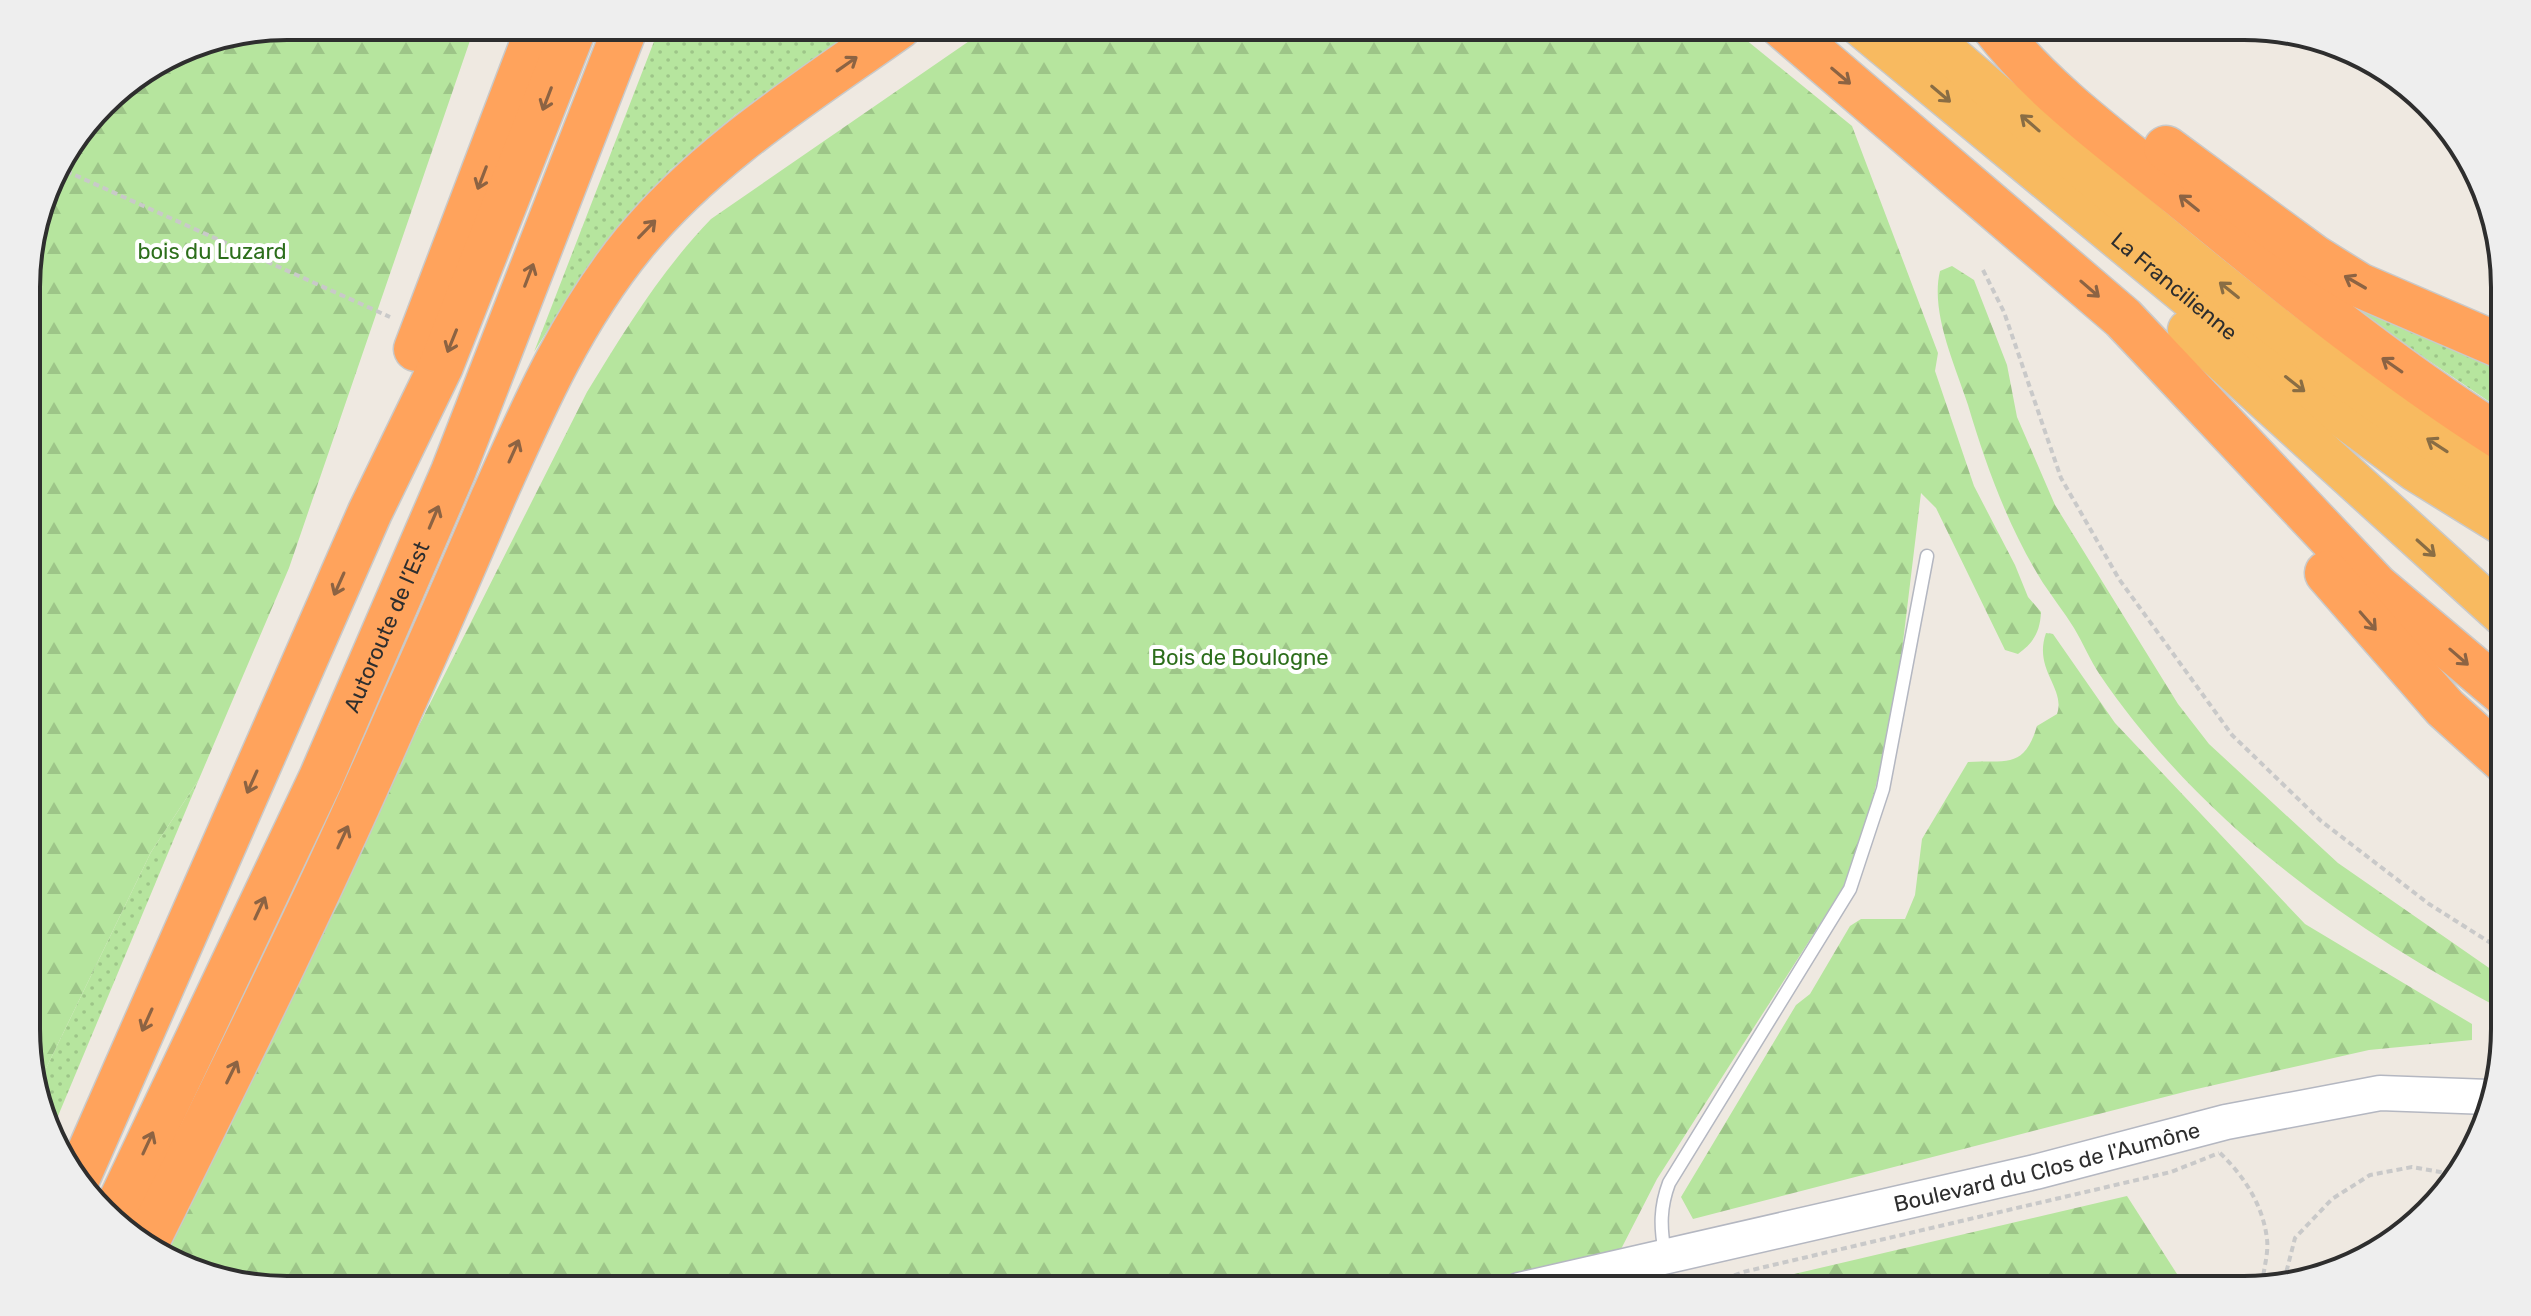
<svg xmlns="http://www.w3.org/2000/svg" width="2531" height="1316" font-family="Rubik,sans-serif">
<defs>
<pattern id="grass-dots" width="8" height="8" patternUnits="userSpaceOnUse" patternTransform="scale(2)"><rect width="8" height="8" fill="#b6e59e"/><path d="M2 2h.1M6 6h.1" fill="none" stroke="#9dc588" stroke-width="1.8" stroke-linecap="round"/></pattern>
<pattern id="forest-firs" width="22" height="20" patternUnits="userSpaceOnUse" patternTransform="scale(2)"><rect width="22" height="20" fill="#b6e59e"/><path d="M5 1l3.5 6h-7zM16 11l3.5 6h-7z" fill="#9dc588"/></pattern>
<pattern id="water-waves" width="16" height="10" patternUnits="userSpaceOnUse" patternTransform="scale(2)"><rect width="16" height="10" fill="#75cff0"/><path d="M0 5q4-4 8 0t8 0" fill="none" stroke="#66b2ce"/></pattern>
</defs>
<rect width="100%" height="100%" fill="#efe9e1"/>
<g fill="url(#grass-dots)">
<polygon points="660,26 864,26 735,115 669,171 585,271 534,352"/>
<polygon points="2316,267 2503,355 2503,411 2360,314"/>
<polygon points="199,779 53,1128 37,1087 151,852"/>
</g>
<g fill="url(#forest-firs)">
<polygon points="287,26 475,26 289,568 199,779 151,852 37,1087 28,1063 27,270 53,172 115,91 188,46"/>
<path d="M 991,26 L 1729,26 L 1852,126 L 1938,353 L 1935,371 L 1974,486 L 2015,565 L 2028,597 L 2041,612 C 2040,632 2034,642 2018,654 L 2005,650 L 1936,508 L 1921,493 L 1896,700 L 1857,866 L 1657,1179 L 1600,1290 L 287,1290 L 171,1263 L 155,1249 L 587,392 C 625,330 661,271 711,219 Z"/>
<path d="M 1952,266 L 1974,280 L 2007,365 L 2017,417 L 2055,505 L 2178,704 L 2209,744 L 2338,863 L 2505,979 L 2505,1011 C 2350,930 2200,822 2100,675 C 2090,660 2083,643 2074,628 C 2064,612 2053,598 2043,583 C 2009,529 1986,466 1968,405 C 1955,365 1930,312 1940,271 Z"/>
<path d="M 2046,633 L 2053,634 L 2115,723 L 2305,924 L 2472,1024 L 2472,1040 L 2369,1050 L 2188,1091 L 1693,1219 L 1681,1197 L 1796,1005 L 1810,994 L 1850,926 L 1861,919 L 1905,919 L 1915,895 L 1922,839 L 1968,762 C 2008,760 2024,769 2037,726 L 2057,714 C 2066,688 2033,670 2046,633 Z"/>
<polygon points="2127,1196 2177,1274 2175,1289 1726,1290"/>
</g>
<polygon fill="url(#water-waves)" points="2416,1215 2389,1246 2353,1258 2409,1217"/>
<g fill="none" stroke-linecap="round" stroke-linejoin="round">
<defs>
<path id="service" d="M 1665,1253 C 1660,1227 1660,1207 1669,1183 L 1850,889 L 1883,789 L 1927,556"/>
<g id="secondary">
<path id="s1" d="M 1519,1290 L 2035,1172 L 2226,1122 L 2380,1093 L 2489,1097"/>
</g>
<g id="trunk">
<path id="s2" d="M 1860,26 L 2257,354 L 2415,471 L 2504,526"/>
<path d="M 1917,26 C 2106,188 2291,355 2503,486"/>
<polyline points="2188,330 2504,617"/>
</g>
<g id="motorway">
<polyline points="1782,26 2123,318 2376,586 2504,694"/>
<path d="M 1993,26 C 2044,92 2114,142 2178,194 C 2283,280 2388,366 2503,439"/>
<polyline points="2166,148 2314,257 2359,285 2503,347"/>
<polyline points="416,349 539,26"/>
<polyline points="2327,573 2445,708 2504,761"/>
<polyline points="77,1180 370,512 441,366 575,26"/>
<path id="s3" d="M 115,1213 L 321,778 L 453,472 L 626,26"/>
<path d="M 147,1242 C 235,1065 323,888 402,706 C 433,637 463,568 493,498 C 533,408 571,320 634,243 C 707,154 807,92 900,26"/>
</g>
</defs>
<use href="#service" stroke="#b4b7c1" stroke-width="15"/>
<use href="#secondary" stroke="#b4b7c1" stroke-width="37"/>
<use href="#trunk" stroke="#c9c9c9" stroke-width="43"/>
<use href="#motorway" stroke="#c9c9c9" stroke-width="47"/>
<g stroke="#c9c9c9" stroke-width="4" stroke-dasharray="6 4" stroke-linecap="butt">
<polyline points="57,167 390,317"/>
<polyline points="1983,270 2004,312 2061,478 2119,579 2232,735 2321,821 2429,904 2505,952"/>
<path d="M 2220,1153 C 2244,1176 2263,1205 2267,1239 C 2269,1255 2262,1273 2262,1289"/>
<polyline points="2284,1281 2295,1238 2332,1199 2370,1175 2412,1167 2452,1174"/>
<polyline points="1697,1290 1743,1272 2171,1172 2219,1153"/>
</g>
<use href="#service" stroke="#fff" stroke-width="12"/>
<use href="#secondary" stroke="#fff" stroke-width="34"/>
<use href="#trunk" stroke="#f8ba60" stroke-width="40"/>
<use href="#motorway" stroke="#ffa35c" stroke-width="44"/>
</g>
<defs><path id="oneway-shaft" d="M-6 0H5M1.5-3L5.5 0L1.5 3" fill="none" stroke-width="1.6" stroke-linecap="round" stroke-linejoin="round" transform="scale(2)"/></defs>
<g stroke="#8c6343">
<use href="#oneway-shaft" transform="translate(847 64) rotate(-35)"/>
<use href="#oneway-shaft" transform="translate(1841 76) rotate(40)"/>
<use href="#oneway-shaft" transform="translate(547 99) rotate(111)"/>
<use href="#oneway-shaft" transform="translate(482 178) rotate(111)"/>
<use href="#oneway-shaft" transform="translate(2189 203) rotate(-141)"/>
<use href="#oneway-shaft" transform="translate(647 229) rotate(-46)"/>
<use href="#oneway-shaft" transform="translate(529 275) rotate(-69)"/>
<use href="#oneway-shaft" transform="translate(2355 282) rotate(-150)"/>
<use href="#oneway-shaft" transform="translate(2090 289) rotate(41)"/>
<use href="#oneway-shaft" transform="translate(452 341) rotate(112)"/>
<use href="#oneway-shaft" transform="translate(2392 365) rotate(-145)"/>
<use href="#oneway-shaft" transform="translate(514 451) rotate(-66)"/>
<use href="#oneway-shaft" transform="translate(434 517) rotate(-67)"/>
<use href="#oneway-shaft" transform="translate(339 584) rotate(114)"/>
<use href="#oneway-shaft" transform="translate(2368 621) rotate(49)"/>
<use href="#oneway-shaft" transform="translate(2459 657) rotate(41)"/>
<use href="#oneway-shaft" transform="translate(252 782) rotate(114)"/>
<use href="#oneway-shaft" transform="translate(343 837) rotate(-65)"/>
<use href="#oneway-shaft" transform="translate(260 908) rotate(-65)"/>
<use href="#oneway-shaft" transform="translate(147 1020) rotate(114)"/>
<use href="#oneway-shaft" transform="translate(232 1072) rotate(-64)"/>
<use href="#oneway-shaft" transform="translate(148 1143) rotate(-65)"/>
</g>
<g stroke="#896d44">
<use href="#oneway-shaft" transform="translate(1941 94) rotate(40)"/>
<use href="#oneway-shaft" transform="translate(2030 123) rotate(-139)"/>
<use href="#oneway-shaft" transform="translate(2229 290) rotate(-141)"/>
<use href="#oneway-shaft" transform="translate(2295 384) rotate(38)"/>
<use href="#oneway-shaft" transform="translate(2437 445) rotate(-147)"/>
<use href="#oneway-shaft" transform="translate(2426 548) rotate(42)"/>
</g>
<g text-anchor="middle" stroke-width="8" stroke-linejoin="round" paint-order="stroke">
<g font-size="22" fill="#2c6e1b" stroke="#fff">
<text x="212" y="259">bois du Luzard</text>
<text x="1240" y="665">Bois de Boulogne</text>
</g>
<g font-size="22" fill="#2e2e2e" stroke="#fff">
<text dy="8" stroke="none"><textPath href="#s2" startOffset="408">La Francilienne</textPath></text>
<text dy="8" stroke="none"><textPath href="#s3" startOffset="646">Autoroute de l’Est</textPath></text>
<text dy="8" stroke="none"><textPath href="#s1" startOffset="542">Boulevard du Clos de l'Aumône</textPath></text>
</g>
</g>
<path d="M0 0H2531V1316H0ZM287 40H2244A247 247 0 0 1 2491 287V1029A247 247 0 0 1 2244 1276H287A247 247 0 0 1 40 1029V287A247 247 0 0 1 287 40Z" fill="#eee" fill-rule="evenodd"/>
<path fill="none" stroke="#2e2e2e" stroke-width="4" d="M287 40H2244A247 247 0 0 1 2491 287V1029A247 247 0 0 1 2244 1276H287A247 247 0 0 1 40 1029V287A247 247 0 0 1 287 40Z"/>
</svg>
